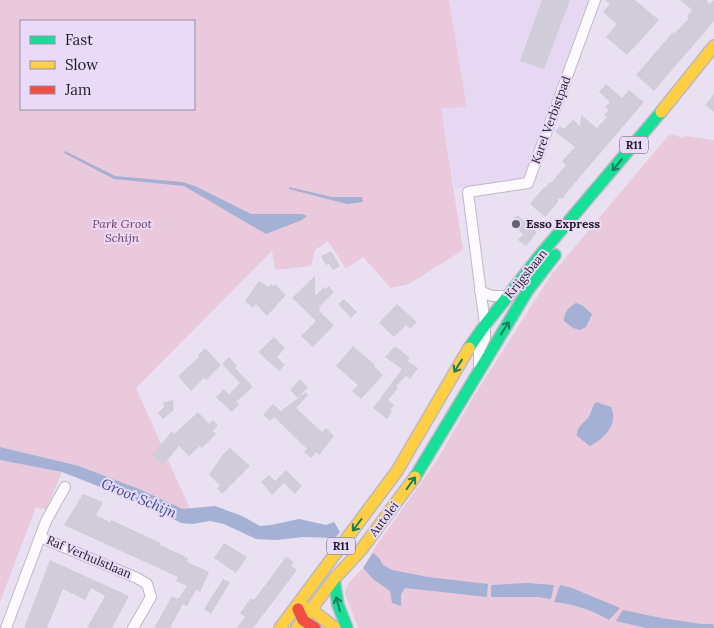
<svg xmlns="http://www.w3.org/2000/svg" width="714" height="628" font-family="Lora,serif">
<rect width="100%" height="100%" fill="#e9e1f1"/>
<polygon fill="#e6d8f3" points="449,0 588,0 523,180 455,189 441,108 467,106"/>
<g fill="#eac9dd" fill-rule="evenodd">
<path d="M 0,0 L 449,0 L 467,107 L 441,108 L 463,250 L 409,284 L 391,288 L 363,257 L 346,269 L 328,241 L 315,250 L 311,266 L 275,270 L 272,251 L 136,388 L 190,509 L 183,509 L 139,489 L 79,466 L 0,447 ZM 21,21 L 194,21 L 194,109 L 21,109 Z"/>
<polygon points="673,134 682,138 686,136 714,140 714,628 358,628 345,594 346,588 349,582 363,568 376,546 437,460 475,394 551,275 668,136"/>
<polygon points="0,460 62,472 46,510 36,507 0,602"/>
</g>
<g fill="#a4b0d4">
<polygon points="65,151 115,176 182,182 195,186 251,214 302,214 307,216 302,220 266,234 184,186 114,179 64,153"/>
<polygon points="289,187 332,197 362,197 363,202 347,204 289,189"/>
<path d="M 576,303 L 582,305 L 592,314 L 586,327 L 580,330 L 573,328 L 564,321 C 564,312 568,308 576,303 Z"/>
<path d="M 596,402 L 611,407 C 619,424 604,439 590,446 L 577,436 C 576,427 583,424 588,418 C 592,413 591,407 596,402 Z"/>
<polygon points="0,447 79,466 139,489 183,509 215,506 242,516 260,526 271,525 299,519 326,525 334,522 340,532 335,538 303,537 277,540 256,539 224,524 210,521 193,524 181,523 144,504 62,472 0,460"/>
<polygon points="373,553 379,558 383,565 392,570 428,577 488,584 487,597 405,588 401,594 401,606 392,603 390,591 373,579 363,568"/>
<polygon points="528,583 554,585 551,599 538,597 491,597 491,585"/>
<path d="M 560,585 L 572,588 L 620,608 L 609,620 C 592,610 574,604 554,602 Z"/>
<polygon points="623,610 661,618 702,624 713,624 714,628 646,628 616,621"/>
</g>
<g fill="#d0ccda">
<polygon points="542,0 570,0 544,69 520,61"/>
<polygon points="605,0 635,0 659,20 627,55 606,37 617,24 603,12 610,4"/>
<polygon points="680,0 706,0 710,4 714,0 714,21 654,91 636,75 673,32 675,33 689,18 687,16 692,10"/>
<polygon points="606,84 622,98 629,90 644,102 573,185 573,187 571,187 564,196 564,198 558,199 558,202 545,217 530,204 544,187 545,188 550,182 551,183 566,165 562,161 575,147 555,132 560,126 564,129 573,120 580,126 581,115 597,128 607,117 604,115 609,110 605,107 610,102 599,92"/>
<polygon points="714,94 714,112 705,105"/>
<polygon points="517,215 537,232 526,246 518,240 523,234 510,223"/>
<polygon points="331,251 340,266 333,270 329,264 326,265 321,256"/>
<polygon points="315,276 315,296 324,287 326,289 329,286 334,292 319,307 320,309 319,311 334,325 313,347 301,336 316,321 292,298"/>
<polygon points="259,281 268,287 271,284 273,286 275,284 286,295 267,316 256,304 253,308 245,301"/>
<polygon points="344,299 357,312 351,318 338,304"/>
<polygon points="397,304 417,322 410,329 406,325 394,337 379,323"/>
<polygon points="274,337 285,348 277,357 285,365 279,371 258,352"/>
<polygon points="353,346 375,365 374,366 383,375 361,399 352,391 358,385 336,366"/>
<polygon points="395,346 410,358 407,361 418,368 410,379 406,376 396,386 398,388 388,400 394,405 390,410 392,411 387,419 373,408 402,369 385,357"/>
<polygon points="205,348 221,365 206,380 204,378 191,391 178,376 199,357 198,355"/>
<polygon points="229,357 237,366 235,368 253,387 236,402 239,404 232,412 216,397 224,389 229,394 240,383 222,364"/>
<polygon points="300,379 308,387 298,398 290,390"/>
<polygon points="306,392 308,395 296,408 322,432 326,428 334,436 319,455 316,452 311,458 304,452 307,449 274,417 270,421 263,415 273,404 281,411"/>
<polygon points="173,400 174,410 163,419 158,413 164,407 163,402"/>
<polygon points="198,412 209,424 213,420 218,425 213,431 216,434 202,448 200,446 189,456 179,446 163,465 152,455 172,431 174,434"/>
<polygon points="230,448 250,466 222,494 217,488 220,485 209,475 223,454"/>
<polygon points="286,470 302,486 295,494 284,483 272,495 261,482 269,475 275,481"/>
<polygon points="83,494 103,502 96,515 110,522 111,520 161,543 160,545 188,558 187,562 209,572 200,592 196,590 187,606 183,604 170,628 154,628 172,596 178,599 187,586 176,581 178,577 64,525"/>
<polygon points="224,543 247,557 236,573 214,558"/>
<polygon points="286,557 294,562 291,566 297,570 253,628 237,628 245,617 240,613 251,598 254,600"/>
<polygon points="50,560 129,596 112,628 87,628 105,596 91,588 85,600 63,589 47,628 24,628"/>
<polygon points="223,579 230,582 211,614 204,609"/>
</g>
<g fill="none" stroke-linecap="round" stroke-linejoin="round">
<defs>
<g id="street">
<polyline points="480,291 492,296 508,296"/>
<polyline points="479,365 479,351 485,338 485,325 468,192 528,183 595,0"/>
<polyline points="40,537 137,578 147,584 151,597 133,628"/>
<polyline points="6,628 46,521 65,487"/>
</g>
<g id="fast">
<polyline points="469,348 485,325 541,254 661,112"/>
<polyline points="415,477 528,290 555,255"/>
<polyline points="334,579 338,605 347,628"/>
</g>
<g id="slow">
<polyline points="661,112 714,46"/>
<polyline points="300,607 311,609 335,628"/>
<polyline points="280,628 397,471 469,348"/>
<polyline points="297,628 334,579 361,550 415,477"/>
</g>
<polyline id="jam" points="298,609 303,620 315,628"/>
</defs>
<use href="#street" stroke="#beb8c4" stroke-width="12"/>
<use href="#fast" stroke="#beb8c4" stroke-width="14"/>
<use href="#slow" stroke="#beb8c4" stroke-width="14"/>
<use href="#jam" stroke="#beb8c4" stroke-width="14"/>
<use href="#street" stroke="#fcfafd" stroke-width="10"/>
<use href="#fast" stroke="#16e098" stroke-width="11"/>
<use href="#slow" stroke="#ffcf43" stroke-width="11"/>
<use href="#jam" stroke="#f24e42" stroke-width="11"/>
</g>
<defs><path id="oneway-shaft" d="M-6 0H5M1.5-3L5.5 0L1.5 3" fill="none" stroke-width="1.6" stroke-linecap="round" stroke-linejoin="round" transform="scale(1.25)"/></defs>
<g stroke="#1a7d5e">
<use href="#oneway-shaft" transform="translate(617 165) rotate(130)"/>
<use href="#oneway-shaft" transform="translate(505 328) rotate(-58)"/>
<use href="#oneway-shaft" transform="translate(458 366) rotate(122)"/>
<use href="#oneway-shaft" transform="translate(411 483) rotate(-54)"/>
<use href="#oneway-shaft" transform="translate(357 525) rotate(127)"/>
<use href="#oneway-shaft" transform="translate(338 604) rotate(-105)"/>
</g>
<circle fill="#66606c" stroke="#e9daf8" stroke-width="2" cx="516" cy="224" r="5"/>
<g text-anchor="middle" stroke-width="4" stroke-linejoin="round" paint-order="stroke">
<g fill="#e9daf8" stroke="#5c5464" stroke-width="1">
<rect x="620" y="136.5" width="28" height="17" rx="4"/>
<rect x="327" y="537.5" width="28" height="17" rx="4"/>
</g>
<g font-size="11" font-weight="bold" fill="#1f1a24">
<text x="634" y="149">R11</text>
<text x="341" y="550">R11</text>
</g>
<g font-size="12" fill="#1f1a24" stroke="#e9daf8">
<text transform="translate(551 120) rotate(-70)" y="4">Karel Verbistpad</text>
<text transform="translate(526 274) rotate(-51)" y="4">Krijgsbaan</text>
<text transform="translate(384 519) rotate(-53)" y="4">Autolei</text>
<text transform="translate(89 557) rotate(23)" y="4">Raf Verhulstlaan</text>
</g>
<g font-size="12" font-style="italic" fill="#773757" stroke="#e9daf8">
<text x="122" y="228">Park Groot<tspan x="122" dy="14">Schijn</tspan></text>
</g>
<g font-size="12" font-weight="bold" fill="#1f1a24" stroke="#e9daf8" text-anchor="start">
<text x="526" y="228">Esso Express</text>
</g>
<g font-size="14" font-style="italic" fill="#364e86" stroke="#e9daf8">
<text transform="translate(139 498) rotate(23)" y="5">Groot Schijn</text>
</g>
</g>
<rect x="20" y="20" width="175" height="90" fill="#e9daf8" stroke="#988da3"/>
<rect x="30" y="36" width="25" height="8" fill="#16e098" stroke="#988da3"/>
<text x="65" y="45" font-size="15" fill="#1f1a24">Fast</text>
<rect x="30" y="61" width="25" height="8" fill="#ffcf43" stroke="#988da3"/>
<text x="65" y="70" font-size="15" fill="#1f1a24">Slow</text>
<rect x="30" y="86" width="25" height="8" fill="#f24e42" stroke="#988da3"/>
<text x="65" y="95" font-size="15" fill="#1f1a24">Jam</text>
</svg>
